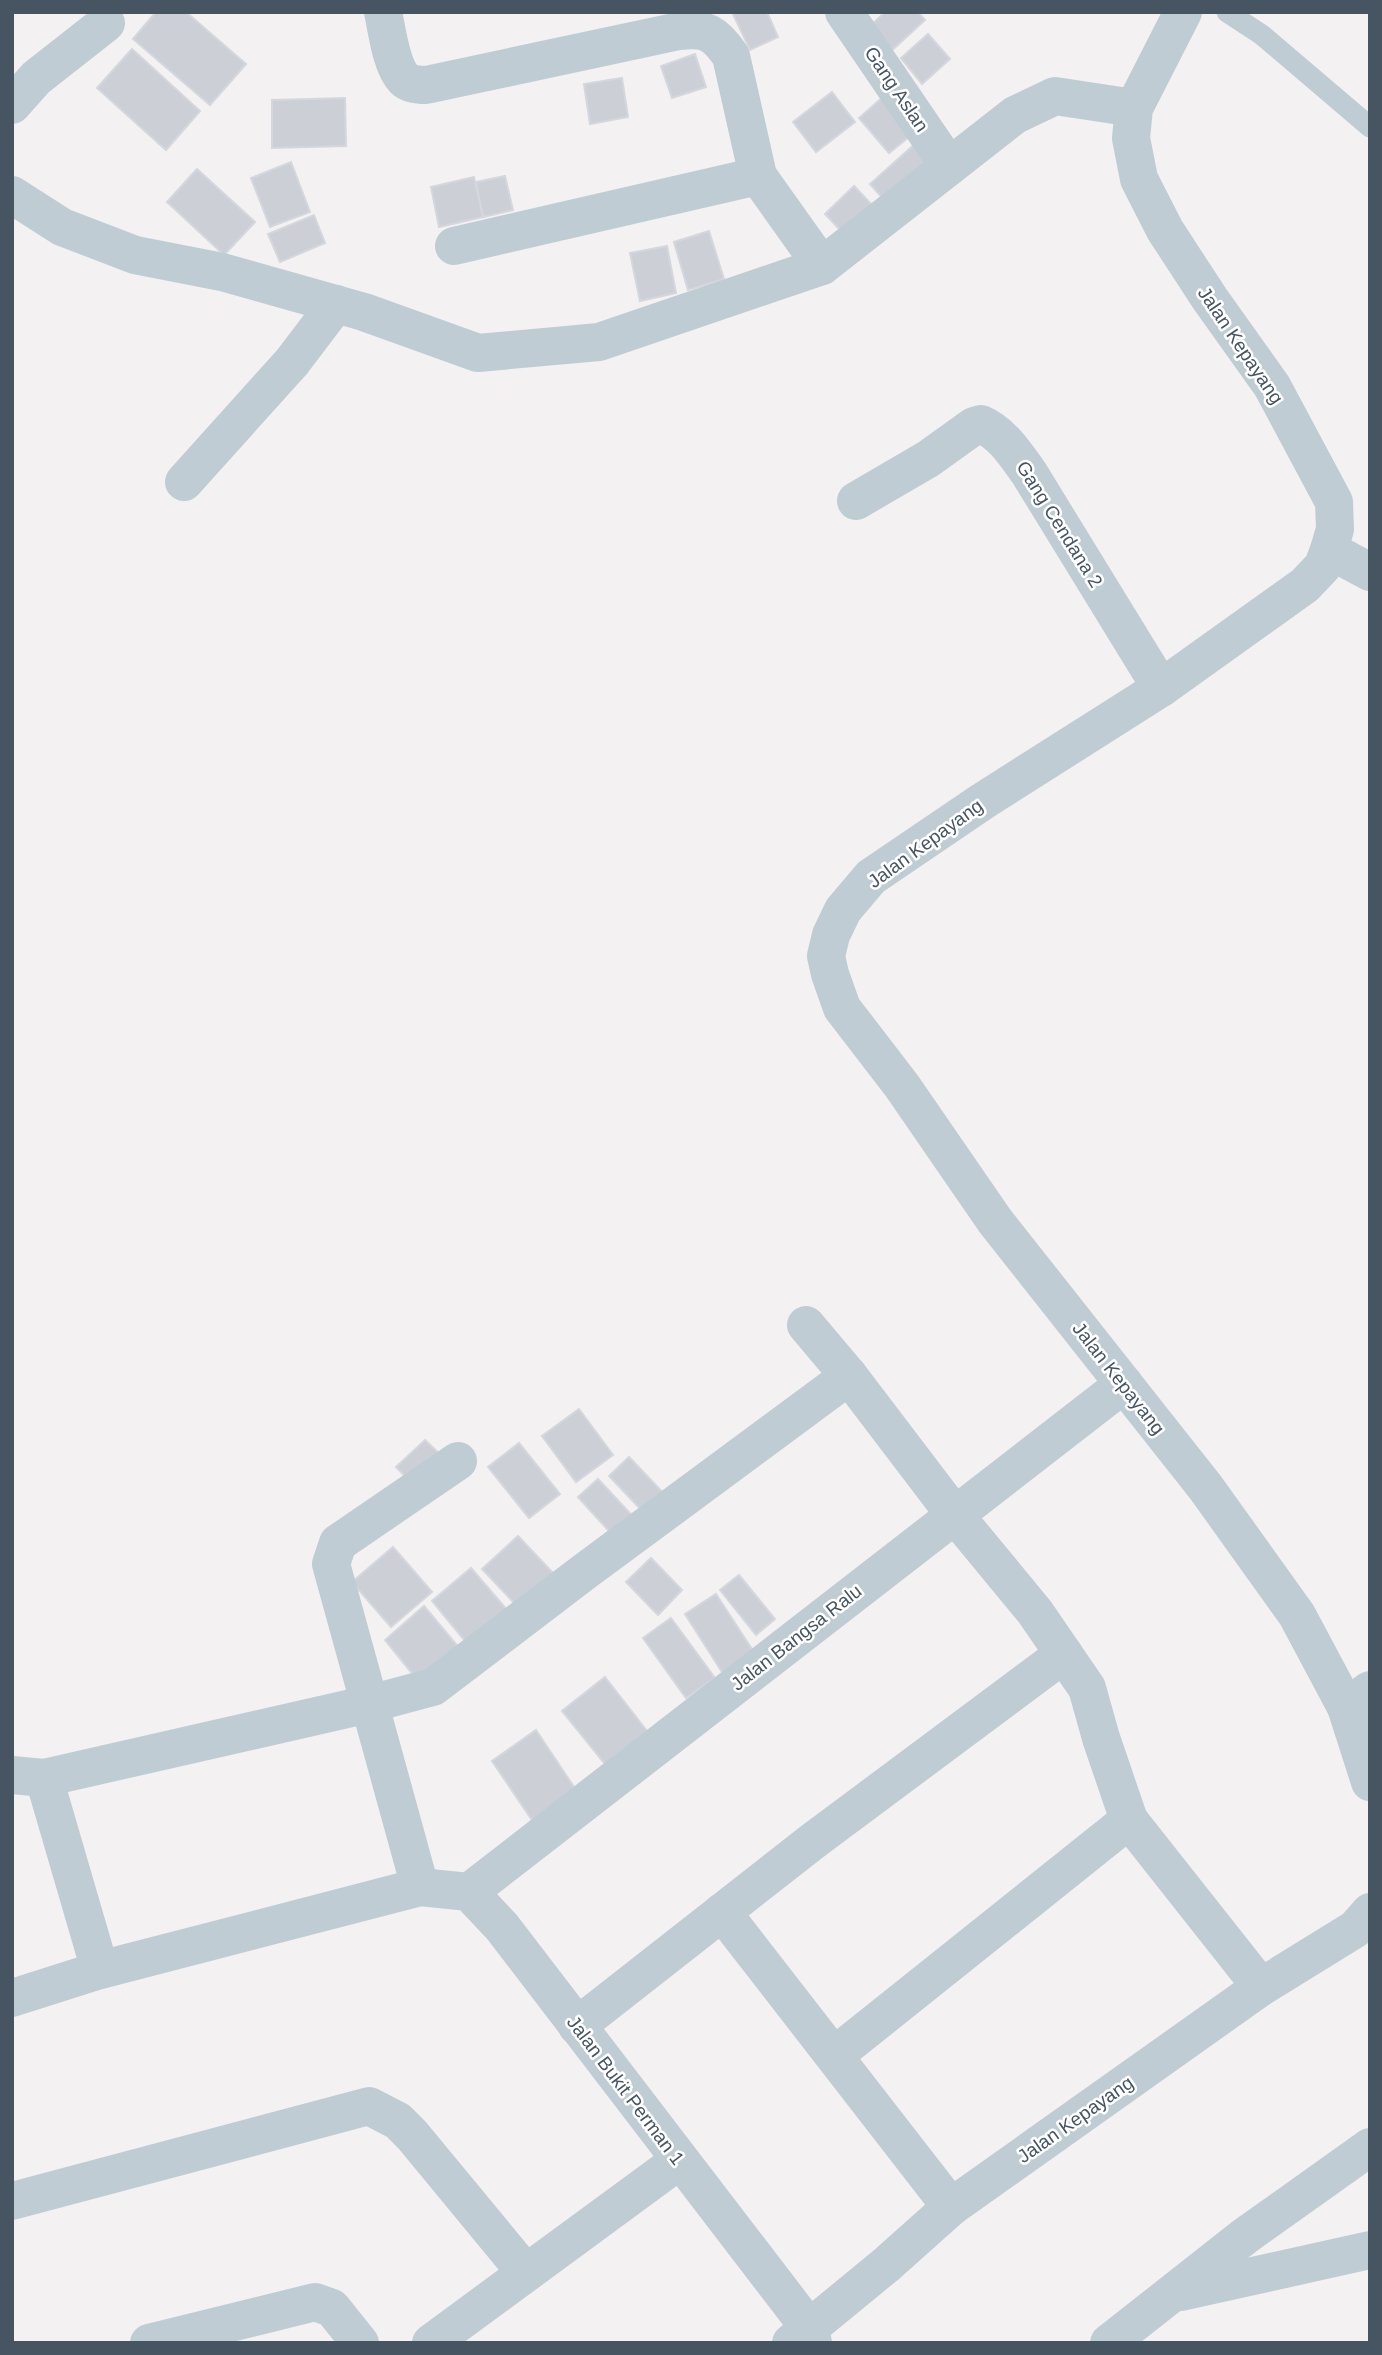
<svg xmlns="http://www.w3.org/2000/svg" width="1382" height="2355" font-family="Arial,sans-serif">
<rect width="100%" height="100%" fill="#f3f1f1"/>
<g fill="#ccd0d6" stroke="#d4d7dd" stroke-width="2">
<polygon points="156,12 186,12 246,64 210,105 133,39"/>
<polygon points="732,12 767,12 778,37 750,50"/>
<polygon points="885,12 918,12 925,20 889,53 867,29"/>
<polygon points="928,34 950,59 922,84 901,58"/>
<polygon points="132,49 200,111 166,150 97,88"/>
<polygon points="695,54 706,87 672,98 661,66"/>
<polygon points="622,78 628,117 590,124 584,84"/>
<polygon points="832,92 855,122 816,152 793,122"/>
<polygon points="884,96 915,132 889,153 859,118"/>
<polygon points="345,98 346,146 272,148 272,100"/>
<polygon points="916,143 935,165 889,205 870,184"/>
<polygon points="291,162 310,212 270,227 251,178"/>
<polygon points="197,169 255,222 224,255 167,202"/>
<polygon points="505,176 513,210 483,217 476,182"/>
<polygon points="474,177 483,217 439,227 431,187"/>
<polygon points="854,186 872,205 843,233 825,214"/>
<polygon points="314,215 325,243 280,262 268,234"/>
<polygon points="709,231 724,279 688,290 674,242"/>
<polygon points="667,246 676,293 640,301 630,253"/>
<polygon points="579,1409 613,1455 576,1482 542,1436"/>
<polygon points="425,1440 443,1457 414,1485 396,1467"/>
<polygon points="519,1443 560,1494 529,1518 488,1467"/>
<polygon points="629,1457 668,1498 648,1517 609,1476"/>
<polygon points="598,1479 640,1524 619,1542 578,1497"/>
<polygon points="518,1536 554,1574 518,1607 482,1569"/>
<polygon points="393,1547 432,1592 391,1627 352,1582"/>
<polygon points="651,1558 682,1590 658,1615 626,1582"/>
<polygon points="471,1568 514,1618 465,1641 432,1601"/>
<polygon points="739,1575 775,1619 756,1635 720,1590"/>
<polygon points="716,1594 759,1660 727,1680 685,1614"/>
<polygon points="424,1606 460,1649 420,1683 385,1640"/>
<polygon points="671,1618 715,1678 686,1698 643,1638"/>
<polygon points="605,1677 647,1731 605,1764 562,1711"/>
<polygon points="536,1730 576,1790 532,1820 492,1761"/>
</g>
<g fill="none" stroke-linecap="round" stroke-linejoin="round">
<polyline stroke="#c0ccd4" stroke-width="21" points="1227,12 1262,35 1370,127"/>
<g stroke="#c0ccd4" stroke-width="38">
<path d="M 383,12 C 387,30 391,66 404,79 C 409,84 418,85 426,85 L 679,31 C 707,28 715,33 731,56 L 758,176 L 822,266"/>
<polyline points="844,12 949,166"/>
<polyline points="12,105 36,78 106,23"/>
<polyline points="12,195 62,227 135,255 222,272 364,312 478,353 599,342 822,266 1015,115 1055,96 1134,108"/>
<polyline points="454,246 758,176"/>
<polyline points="184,482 292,362 336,304"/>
<path d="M 856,501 L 928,459 L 974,426 L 981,424 C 1002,433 1016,455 1029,473 L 1161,688"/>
<polyline points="1329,550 1370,572"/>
<polyline points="849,1376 954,1514 1035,1612 1087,1688 1101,1738 1129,1820 1261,1987"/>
<polyline points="1346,1707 1370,1690"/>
<polyline points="12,1775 44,1778 100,1970"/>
<polyline points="44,1778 369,1704 433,1687 584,1572 849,1376 806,1325"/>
<polyline points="420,1887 331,1564 338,1543 458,1461"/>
<polyline points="469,1892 1124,1384"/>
<polyline points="722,1912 951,2207"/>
<polyline points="12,1998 100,1970 420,1887 469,1892 502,1927 810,2329 813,2343"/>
<polyline points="577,2026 813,1841 1064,1654"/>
<polyline points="835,2055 1129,1820"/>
<polyline points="12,2201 369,2106 398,2121 412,2135 526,2273"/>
<polyline points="1181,2292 1370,2250"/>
<polyline points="149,2343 315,2302 332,2308 360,2343"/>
<polyline points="431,2343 680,2160"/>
<polyline points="1109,2343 1245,2236 1370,2147"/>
</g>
<g stroke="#c0ccd4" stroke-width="38">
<polyline points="1183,12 1134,108 1131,138 1139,179 1165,230 1210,299 1272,386 1334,502 1335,529 1329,550 1323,566 1305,585 1161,688 983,801 871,877 843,910 831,935 826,956 830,974 842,1008 902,1086 995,1221 1206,1488 1297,1615 1346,1707 1370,1782"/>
<polyline points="791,2343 886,2265 951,2207 1261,1987 1355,1929 1370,1912"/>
</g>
</g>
<g text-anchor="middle" stroke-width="5" stroke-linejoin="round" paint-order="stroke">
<g font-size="19" fill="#465561" stroke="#fff">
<text transform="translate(897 89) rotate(56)" y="7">Gang Aslan</text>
<text transform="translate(1241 345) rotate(56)" y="7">Jalan Kepayang</text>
<text transform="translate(1060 524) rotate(58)" y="7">Gang Cendana 2</text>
<text transform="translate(925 843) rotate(-36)" y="7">Jalan Kepayang</text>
<text transform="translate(1119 1378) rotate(52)" y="7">Jalan Kepayang</text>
<text transform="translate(796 1637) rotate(-38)" y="7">Jalan Bangsa Ralu</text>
<text transform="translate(626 2090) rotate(53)" y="7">Jalan Bukit Perman 1</text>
<text transform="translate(1075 2119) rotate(-35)" y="7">Jalan Kepayang</text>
</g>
</g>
<rect width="1382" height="2355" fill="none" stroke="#465561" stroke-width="28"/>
</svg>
